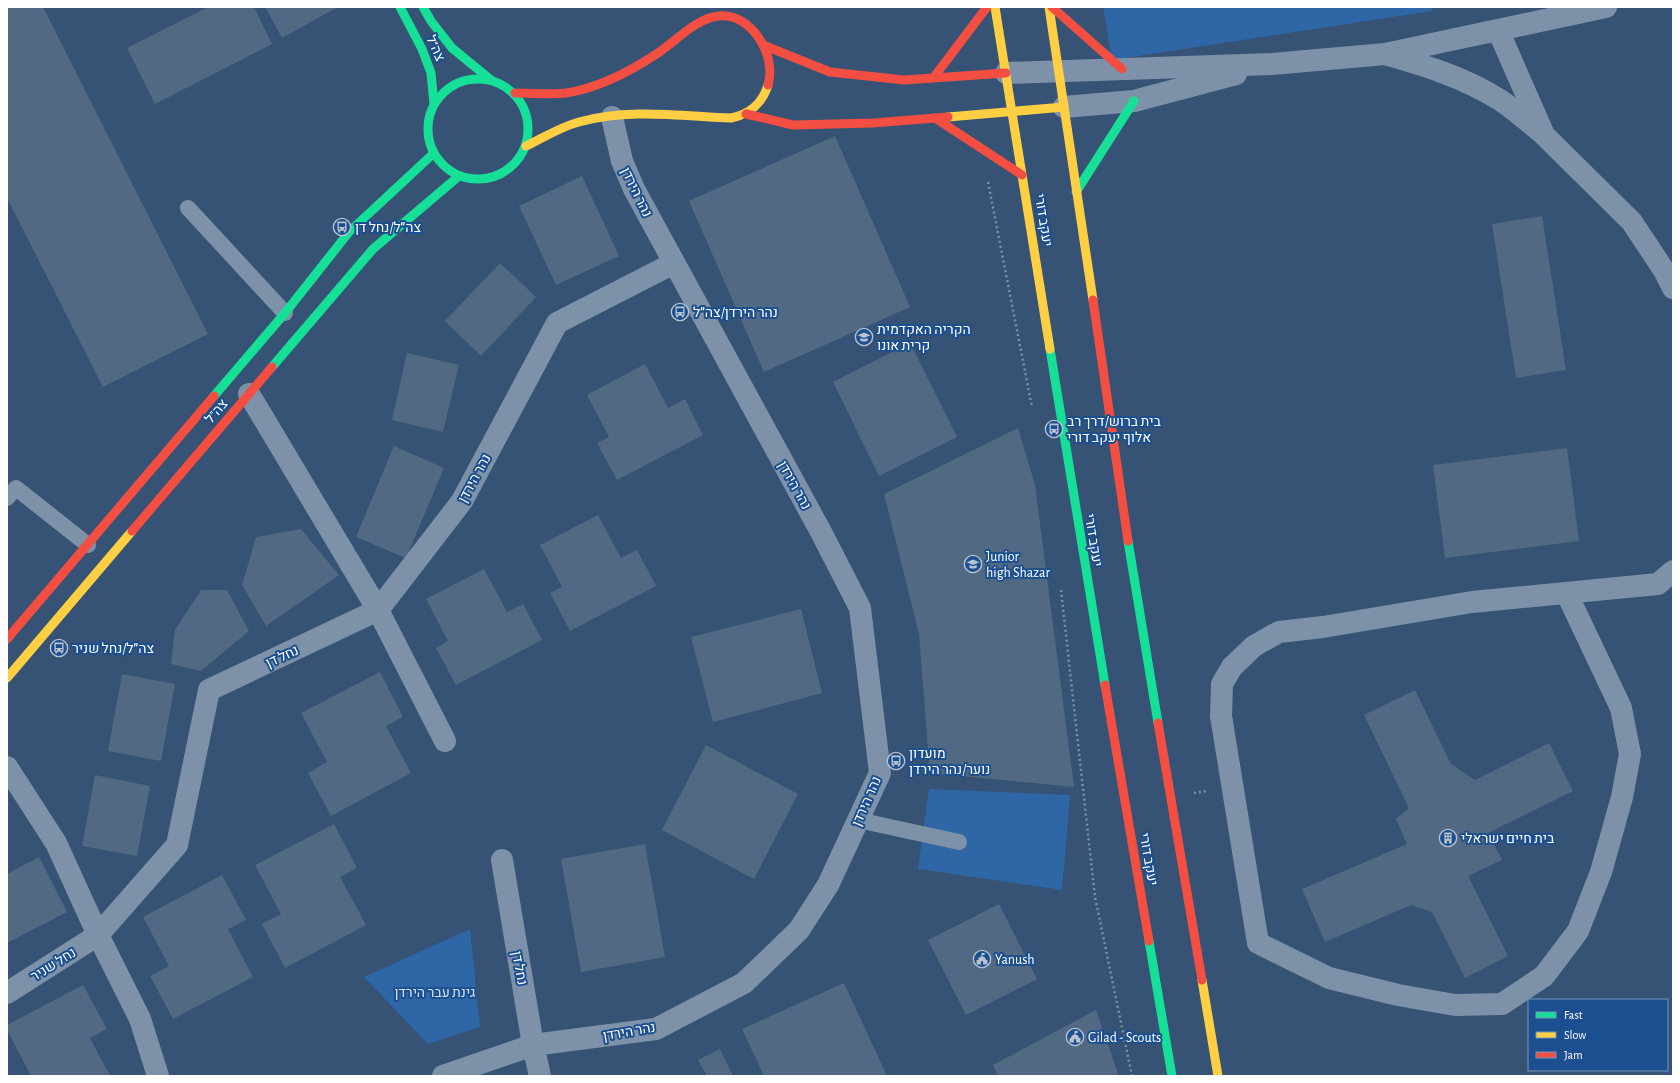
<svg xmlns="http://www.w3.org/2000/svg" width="1680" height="1083" font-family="'Alegreya Sans',Heebo,sans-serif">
<rect width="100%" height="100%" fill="#365274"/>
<g fill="#2f66a5">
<polygon points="1103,7 1431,7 1432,11 1112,60"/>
<polygon points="929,789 1070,795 1062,890 918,869"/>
<polygon points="470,929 480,1027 428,1044 364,977"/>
</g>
<g fill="#526984">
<polygon points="7,7 43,7 208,334 103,387 7,198"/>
<polygon points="208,7 254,7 272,44 155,104 127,48"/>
<polygon points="265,7 338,7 282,38"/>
<polygon points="835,136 910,307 764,372 689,201"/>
<polygon points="582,176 619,256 556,285 519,206"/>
<polygon points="1542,216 1566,370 1516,378 1492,224"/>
<polygon points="500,263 536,297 481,356 445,321"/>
<polygon points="910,343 957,437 879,476 833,382"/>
<polygon points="407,353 459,365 443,432 392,420"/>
<polygon points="645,364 668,408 685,399 703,435 617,480 597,443 609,437 587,395"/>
<polygon points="1018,428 1035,485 1074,787 930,773 919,634 884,494"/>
<polygon points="394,446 444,468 406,558 356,537"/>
<polygon points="1567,448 1579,541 1445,558 1433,465"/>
<polygon points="598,515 621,558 637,550 656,586 570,631 550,593 562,587 540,545"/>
<polygon points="301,529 339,575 266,626 242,585 256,537"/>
<polygon points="484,569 507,612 523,604 542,640 456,685 436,648 448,641 426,599"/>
<polygon points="201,590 227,590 249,631 201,671 171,664 175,630"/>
<polygon points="801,609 822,693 713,722 691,637"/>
<polygon points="380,672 403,717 386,726 411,773 331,816 308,773 327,762 301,713"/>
<polygon points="122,674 175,684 161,761 108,751"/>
<polygon points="1415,690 1451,764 1475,780 1549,743 1573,791 1488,833 1502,860 1468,876 1508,956 1465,978 1432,912 1411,905 1325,942 1302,889 1407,844 1396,819 1409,808 1364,715"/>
<polygon points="706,745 798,794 754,879 662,830"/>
<polygon points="95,775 150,786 137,856 82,846"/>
<polygon points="334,824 357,868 340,877 366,925 285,968 262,924 281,914 255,865"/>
<polygon points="645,844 665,957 581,972 561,859"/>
<polygon points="39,857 67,912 7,943 7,874"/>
<polygon points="222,875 246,920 228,929 253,977 173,1019 150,976 169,966 143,917"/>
<polygon points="999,904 1037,979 966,1015 928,940"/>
<polygon points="844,983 887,1076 764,1076 742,1029"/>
<polygon points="83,985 107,1029 90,1038 110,1076 31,1076 7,1030 7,1025"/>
<polygon points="1096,1010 1119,1076 998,1076 993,1065"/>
<polygon points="720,1049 733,1076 707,1076 698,1060"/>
</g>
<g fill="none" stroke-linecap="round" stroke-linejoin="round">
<g stroke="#7d92a8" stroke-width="2.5" stroke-dasharray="2 3" stroke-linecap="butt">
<polyline points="988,182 1032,407"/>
<polyline points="1061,590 1095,897 1132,1076"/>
<polyline points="1194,793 1207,791"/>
</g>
<g stroke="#7d92a8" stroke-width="16">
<polyline points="188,208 285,313"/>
<polyline points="7,498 16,488 88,545"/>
<polyline points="858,820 959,842"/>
</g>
<g stroke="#7d92a8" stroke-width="22">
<polyline points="1498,30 1544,135 1632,222 1665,272 1673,288"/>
<path d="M 1388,55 C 1427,66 1465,78 1500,100 C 1514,109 1528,122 1541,132"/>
<polyline points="1006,73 1272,64 1385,54 1606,7"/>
<polyline points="1064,107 1134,101 1236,74"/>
<polyline points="1567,594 1621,708 1630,754 1622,797 1601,872 1578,931 1544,976 1502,1004 1455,1005 1398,995 1329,978 1258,943 1221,716 1222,684 1232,667 1254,646 1279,632 1323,627 1472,602 1658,584 1673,571"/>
<polyline points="445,741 378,610 462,501 557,323 674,263"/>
<polyline points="7,767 56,843 98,935 140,1019 158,1076"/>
<polyline points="502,860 533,1045 540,1076"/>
<polyline points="7,993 98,935 177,845 209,690 378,610 249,394"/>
<polyline points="443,1076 533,1045 656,1029 744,983 799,930 828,885 880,773 860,608 821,532 634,189 622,161 612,117"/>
</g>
<g stroke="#16e098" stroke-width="9">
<polyline points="400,7 422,49 431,73 434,104"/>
<polyline points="423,7 431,21 452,48 491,80"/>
<circle cx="478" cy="129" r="50"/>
<polyline points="1076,192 1134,101"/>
<polyline points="1050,349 1105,685"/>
<polyline points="272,367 373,249 459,176"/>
<polyline points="214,396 285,313 349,232 434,153"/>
<polyline points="1128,541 1158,723"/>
<polyline points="1149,941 1172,1076"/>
</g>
<g stroke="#ffcf43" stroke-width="9">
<polyline points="995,7 1050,349"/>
<polyline points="1049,7 1093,300"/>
<polyline points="948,117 1064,107"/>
<path d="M 526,146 C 543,138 560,127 579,122 C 628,108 681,116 731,118 C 750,114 762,104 768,85"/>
<polyline points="7,678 132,531"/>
<polyline points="1202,980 1218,1076"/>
</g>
<g stroke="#f24e42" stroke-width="9">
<polyline points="1052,7 1122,69"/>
<polyline points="763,45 830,72 904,80 1006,73"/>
<polyline points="934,77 987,7"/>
<path d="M 515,93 C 532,93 550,95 566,93 C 599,88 631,71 658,53 C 676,41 696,18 719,16 C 752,13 777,56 768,85"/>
<polyline points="746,114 793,125 873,123 948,117"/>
<polyline points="935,118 1022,175"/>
<polyline points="1093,300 1128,541"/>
<polyline points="132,531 272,367"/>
<polyline points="7,639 214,396"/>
<polyline points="1105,685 1149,941"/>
<polyline points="1158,723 1202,980"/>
</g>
</g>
<defs>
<symbol id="bus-ring" viewBox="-11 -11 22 22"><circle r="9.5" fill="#1b4f8f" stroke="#b9c2ce" stroke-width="1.5"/><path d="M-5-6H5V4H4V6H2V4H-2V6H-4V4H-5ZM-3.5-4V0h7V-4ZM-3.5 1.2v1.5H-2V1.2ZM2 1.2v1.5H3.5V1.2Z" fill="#b9c2ce"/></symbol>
<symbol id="university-ring" viewBox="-11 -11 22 22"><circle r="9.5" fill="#1b4f8f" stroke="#b9c2ce" stroke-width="1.5"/><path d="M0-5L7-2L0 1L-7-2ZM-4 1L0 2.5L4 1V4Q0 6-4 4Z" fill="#b9c2ce"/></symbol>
<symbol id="school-ring" viewBox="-11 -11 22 22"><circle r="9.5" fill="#1b4f8f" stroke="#b9c2ce" stroke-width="1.5"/><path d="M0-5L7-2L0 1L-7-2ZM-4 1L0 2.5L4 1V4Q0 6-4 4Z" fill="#b9c2ce"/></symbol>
<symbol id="building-ring" viewBox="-11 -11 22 22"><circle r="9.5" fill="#1b4f8f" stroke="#b9c2ce" stroke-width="1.5"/><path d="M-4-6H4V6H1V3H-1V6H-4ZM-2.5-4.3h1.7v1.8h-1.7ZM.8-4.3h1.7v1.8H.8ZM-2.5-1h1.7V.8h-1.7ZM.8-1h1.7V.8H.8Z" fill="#b9c2ce"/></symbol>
<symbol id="civic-ring" viewBox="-11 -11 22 22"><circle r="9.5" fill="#1b4f8f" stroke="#b9c2ce" stroke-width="1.5"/><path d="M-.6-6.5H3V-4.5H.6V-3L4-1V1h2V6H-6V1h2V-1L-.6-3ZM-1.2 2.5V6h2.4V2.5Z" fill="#b9c2ce"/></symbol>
</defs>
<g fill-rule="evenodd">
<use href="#bus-ring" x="332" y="217" width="20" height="20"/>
<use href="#bus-ring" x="670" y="302" width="20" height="20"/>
<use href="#university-ring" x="854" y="327" width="20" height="20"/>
<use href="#bus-ring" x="1044" y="419" width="20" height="20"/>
<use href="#school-ring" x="963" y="554" width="20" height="20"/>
<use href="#bus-ring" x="49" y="638" width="20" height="20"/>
<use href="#bus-ring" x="886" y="751" width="20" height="20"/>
<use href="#building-ring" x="1438" y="828" width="20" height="20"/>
<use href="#civic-ring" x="972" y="949" width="20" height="20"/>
<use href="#civic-ring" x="1065" y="1027" width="20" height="20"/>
</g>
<g text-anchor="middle" stroke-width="4" stroke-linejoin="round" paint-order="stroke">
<g font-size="14" fill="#fff" stroke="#1b4f8f">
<text transform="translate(436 48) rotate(66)" y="5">צה"ל</text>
<text transform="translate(637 192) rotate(64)" y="5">נהר הירדן</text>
<text transform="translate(1044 220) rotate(81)" y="5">יעקב דורי</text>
<text transform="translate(216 411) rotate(-49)" y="5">צה"ל</text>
<text transform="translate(474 478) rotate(-61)" y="5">נהר הירדן</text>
<text transform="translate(795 485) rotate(61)" y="5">נהר הירדן</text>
<text transform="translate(1094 540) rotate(81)" y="5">יעקב דורי</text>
<text transform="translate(282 656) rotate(-25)" y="5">נחל דן</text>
<text transform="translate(866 801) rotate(-66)" y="5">נהר הירדן</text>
<text transform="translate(1149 859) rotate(80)" y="5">יעקב דורי</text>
<text transform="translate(53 964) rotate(-32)" y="5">נחל שניר</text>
<text transform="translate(520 968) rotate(80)" y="5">נחל דן</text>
<text transform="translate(629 1031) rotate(-10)" y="5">נהר הירדן</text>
</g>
<g font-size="14" fill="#fff" stroke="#1b4f8f" text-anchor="start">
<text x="355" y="232">צה״ל/נחל דן</text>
<text x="693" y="317">נהר הירדן/צה״ל</text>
<text x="877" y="334">הקריה האקדמית<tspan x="877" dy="16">קרית אונו</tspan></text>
<text x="1067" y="426">בית ברוש/דרך רב<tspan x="1067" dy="16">אלוף יעקב דורי</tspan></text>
<text x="986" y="561">Junior<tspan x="986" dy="16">high Shazar</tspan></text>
<text x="72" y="653">צה״ל/נחל שניר</text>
<text x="909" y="758">מועדון<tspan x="909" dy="16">נוער/נהר הירדן</tspan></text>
<text x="1461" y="843">בית חיים ישראלי</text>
<text x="995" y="964">Yanush</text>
<text x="1088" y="1042">Gilad - Scouts</text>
</g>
<g font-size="14" fill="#cfe3fa" stroke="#1b4f8f">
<text x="435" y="997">גינת עבר הירדן</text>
</g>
</g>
<rect width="1680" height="1083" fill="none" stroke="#ffffff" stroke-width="16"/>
<rect x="1528" y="999" width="140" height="72" fill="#1b4f8f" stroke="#7695bc"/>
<rect x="1536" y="1012" width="20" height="6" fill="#16e098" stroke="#7695bc"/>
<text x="1564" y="1019" font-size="12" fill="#ffffff">Fast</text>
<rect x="1536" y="1032" width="20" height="6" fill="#ffcf43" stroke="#7695bc"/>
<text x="1564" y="1039" font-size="12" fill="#ffffff">Slow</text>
<rect x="1536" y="1052" width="20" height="6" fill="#f24e42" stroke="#7695bc"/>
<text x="1564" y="1059" font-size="12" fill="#ffffff">Jam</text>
</svg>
